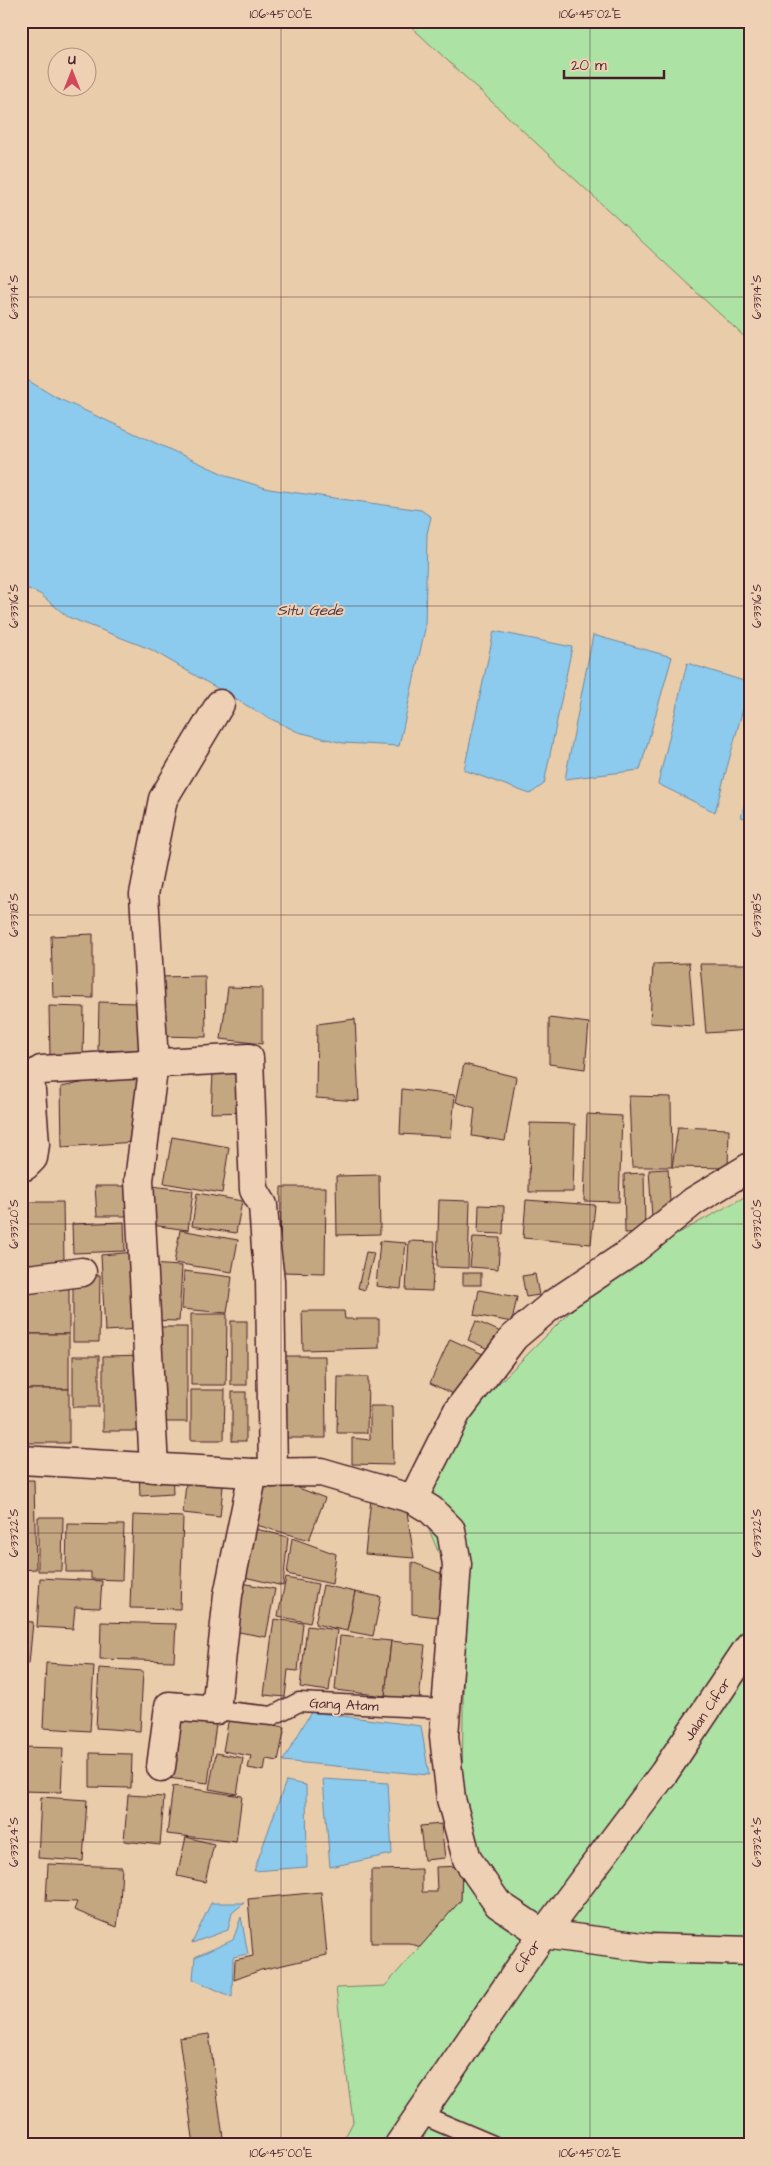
<svg xmlns="http://www.w3.org/2000/svg" width="771" height="2166" font-family="'Architects Daughter',sans-serif">
<rect width="100%" height="100%" fill="#e9cdaa"/>
<filter id="ink" filterUnits="userSpaceOnUse"><feTurbulence type="fractalNoise" baseFrequency=".02" numOctaves="2"/><feDisplacementMap in="SourceGraphic" scale="10" xChannelSelector="R" yChannelSelector="G"/><feConvolveMatrix kernelMatrix="1 2 1 2 8 2 1 2 1" color-interpolation-filters="sRGB"/></filter>
<g filter="url(#ink)">
<g fill="#ace2a4" stroke="#7b8068">
<polygon points="405,21 750,21 750,342"/>
<polygon points="750,1194 750,2145 341,2145 353,2122 336,1988 385,1986 461,1900 464,1613 427,1525 419,1490 491,1391 613,1269"/>
</g>
<g fill="#8ccbed" stroke="#72869f">
<polygon points="21,376 55,397 230,477 269,489 421,510 431,517 427,534 425,629 399,746 343,743 298,732 263,715 150,649 68,617 40,594 21,586"/>
<polygon points="494,631 572,647 544,784 530,794 464,770"/>
<polygon points="593,635 672,657 640,770 565,779"/>
<polygon points="687,663 750,683 715,812 658,784"/>
<polygon points="750,783 750,819 741,817"/>
<polygon points="311,1712 421,1726 429,1775 283,1761"/>
<polygon points="323,1779 388,1783 392,1854 330,1867"/>
<polygon points="286,1781 306,1785 307,1867 254,1871"/>
<polygon points="211,1903 244,1903 232,1913 228,1930 192,1943"/>
<polygon points="241,1917 248,1954 233,1957 232,1997 193,1979 195,1957 233,1940"/>
</g>
<g fill="#c3a781" stroke="#4a1f2b">
<polygon points="93,934 93,998 53,997 51,936"/>
<polygon points="689,963 694,1026 650,1023 653,964"/>
<polygon points="700,964 750,964 750,1030 706,1033"/>
<polygon points="205,976 206,1037 158,1036 158,977"/>
<polygon points="228,987 262,988 262,1044 221,1039"/>
<polygon points="99,1002 137,1003 139,1050 98,1051"/>
<polygon points="49,1006 84,1007 83,1056 50,1055"/>
<polygon points="549,1018 589,1023 585,1069 549,1064"/>
<polygon points="355,1019 359,1101 316,1098 317,1024"/>
<polygon points="214,1053 256,1058 252,1112 211,1113"/>
<polygon points="464,1064 516,1077 505,1141 472,1136 475,1108 456,1102"/>
<polygon points="139,1071 134,1142 62,1147 61,1087"/>
<polygon points="402,1089 455,1095 451,1137 400,1134"/>
<polygon points="629,1096 671,1097 672,1167 632,1167"/>
<polygon points="587,1114 622,1116 619,1202 584,1201"/>
<polygon points="530,1123 575,1124 573,1192 529,1192"/>
<polygon points="678,1127 729,1129 728,1168 672,1167"/>
<polygon points="172,1137 229,1147 222,1193 164,1183"/>
<polygon points="668,1169 671,1218 652,1218 649,1170"/>
<polygon points="644,1173 645,1232 625,1233 624,1174"/>
<polygon points="379,1175 380,1234 337,1235 336,1176"/>
<polygon points="143,1185 193,1191 188,1230 137,1223"/>
<polygon points="95,1186 134,1186 135,1216 97,1216"/>
<polygon points="281,1187 326,1187 325,1273 280,1272"/>
<polygon points="197,1193 242,1201 236,1233 192,1226"/>
<polygon points="439,1200 470,1201 468,1268 437,1267"/>
<polygon points="526,1200 595,1205 591,1244 523,1238"/>
<polygon points="21,1202 63,1202 64,1263 21,1264"/>
<polygon points="479,1205 504,1206 503,1234 478,1233"/>
<polygon points="124,1222 125,1251 73,1253 72,1224"/>
<polygon points="180,1230 238,1240 232,1272 174,1263"/>
<polygon points="473,1237 500,1238 498,1269 470,1267"/>
<polygon points="380,1241 406,1243 401,1289 376,1286"/>
<polygon points="409,1241 435,1242 432,1291 406,1290"/>
<polygon points="135,1252 140,1329 105,1331 101,1255"/>
<polygon points="366,1252 374,1253 365,1290 358,1288"/>
<polygon points="148,1264 182,1266 179,1321 145,1320"/>
<polygon points="184,1271 232,1277 227,1313 182,1309"/>
<rect x="463" y="1273" width="18" height="12"/>
<polygon points="535,1274 539,1295 526,1297 522,1276"/>
<polygon points="73,1275 100,1275 99,1342 73,1342"/>
<rect x="21" y="1287" width="48" height="47"/>
<polygon points="479,1290 517,1297 512,1322 474,1315"/>
<polygon points="302,1311 344,1311 345,1319 379,1319 379,1348 303,1350"/>
<polygon points="191,1314 227,1314 226,1385 191,1385"/>
<rect x="231" y="1321" width="16" height="64"/>
<polygon points="476,1321 501,1332 493,1351 468,1340"/>
<rect x="154" y="1327" width="33" height="95"/>
<rect x="21" y="1334" width="48" height="55"/>
<polygon points="450,1339 485,1355 464,1399 430,1383"/>
<polygon points="148,1355 149,1431 103,1431 103,1356"/>
<rect x="73" y="1356" width="26" height="51"/>
<polygon points="278,1356 325,1356 326,1438 278,1438"/>
<polygon points="338,1377 368,1377 367,1433 337,1433"/>
<rect x="21" y="1389" width="48" height="54"/>
<polygon points="191,1390 225,1390 224,1440 191,1440"/>
<rect x="232" y="1392" width="14" height="49"/>
<polygon points="370,1406 392,1406 393,1465 352,1464 352,1438 370,1440"/>
<polygon points="172,1471 173,1494 140,1496 139,1473"/>
<polygon points="187,1473 224,1476 220,1517 183,1513"/>
<polygon points="267,1476 325,1498 309,1540 253,1524"/>
<polygon points="21,1480 34,1480 36,1569 21,1570"/>
<polygon points="371,1499 407,1512 414,1558 365,1554"/>
<polygon points="133,1515 183,1517 180,1609 130,1608"/>
<polygon points="38,1517 63,1517 62,1571 38,1571"/>
<polygon points="67,1524 124,1525 122,1580 91,1579 91,1572 66,1572"/>
<polygon points="248,1527 288,1537 283,1586 236,1575"/>
<polygon points="292,1538 336,1554 332,1584 287,1574"/>
<polygon points="412,1562 445,1575 447,1618 412,1614"/>
<polygon points="40,1578 102,1581 100,1608 75,1607 73,1629 37,1627"/>
<polygon points="286,1578 318,1584 310,1623 278,1616"/>
<polygon points="236,1582 275,1589 266,1637 228,1630"/>
<polygon points="323,1585 355,1592 347,1631 315,1624"/>
<polygon points="355,1592 381,1597 373,1636 347,1631"/>
<polygon points="274,1619 303,1623 298,1671 288,1670 285,1697 264,1695"/>
<polygon points="21,1621 33,1622 29,1664 21,1663"/>
<polygon points="101,1622 176,1624 174,1661 100,1659"/>
<polygon points="307,1626 337,1630 329,1691 300,1687"/>
<polygon points="340,1636 391,1641 385,1696 335,1690"/>
<polygon points="391,1641 425,1645 419,1700 385,1696"/>
<polygon points="46,1663 94,1666 90,1731 43,1728"/>
<polygon points="99,1668 143,1671 140,1731 96,1728"/>
<polygon points="176,1712 217,1717 208,1783 167,1778"/>
<polygon points="229,1717 285,1727 278,1761 266,1759 264,1771 248,1768 251,1756 223,1751"/>
<polygon points="21,1747 63,1748 61,1792 21,1791"/>
<polygon points="90,1753 132,1754 131,1788 90,1787"/>
<polygon points="216,1753 243,1758 237,1794 209,1789"/>
<polygon points="173,1786 242,1796 236,1842 167,1834"/>
<polygon points="128,1795 164,1797 160,1845 124,1841"/>
<polygon points="41,1797 87,1800 83,1861 38,1858"/>
<polygon points="441,1824 445,1858 424,1860 420,1826"/>
<polygon points="186,1837 214,1844 205,1882 177,1876"/>
<polygon points="48,1864 122,1867 120,1904 117,1927 74,1910 77,1902 46,1901"/>
<polygon points="462,1866 461,1900 420,1947 409,1943 371,1943 371,1870 422,1869 422,1892 437,1892 436,1867"/>
<polygon points="321,1892 327,1955 261,1970 234,1980 235,1960 253,1956 248,1899"/>
<polygon points="209,2034 224,2145 194,2145 179,2038"/>
</g>
<g fill="none" stroke-linecap="round" stroke-linejoin="round">
<defs>
<g id="service">
<polyline points="216,1710 272,1716 299,1702 446,1709"/>
<polyline points="420,2114 493,2145"/>
</g>
<g id="minor">
<polyline points="21,1167 25,1166 33,1158 35,1144 30,1078 41,1070 249,1058 254,1190 263,1205 266,1248 270,1280 273,1473"/>
<polyline points="21,1280 82,1272"/>
<polyline points="154,1468 139,1180 154,1062 144,894 163,799 220,704"/>
<polyline points="413,1499 457,1412 514,1337 553,1304 631,1252 694,1201 750,1167"/>
<polyline points="161,1767 169,1706 216,1710 228,1595 253,1473"/>
<polyline points="543,1934 664,1773 750,1645"/>
</g>
<g id="tertiary">
<polyline points="21,1460 253,1473 321,1472 413,1499 431,1510 451,1530 457,1564 444,1736 451,1799 467,1859 498,1904 543,1934 650,1948 750,1951"/>
<polyline points="399,2145 543,1934"/>
</g>
</defs>
<use href="#service" stroke="#4a1f2b" stroke-width="21"/>
<use href="#minor" stroke="#4a1f2b" stroke-width="31"/>
<use href="#tertiary" stroke="#4a1f2b" stroke-width="31"/>
<use href="#service" stroke="#eed0b4" stroke-width="18"/>
<use href="#minor" stroke="#eed0b4" stroke-width="28"/>
<use href="#tertiary" stroke="#eed0b4" stroke-width="28"/>
</g>
</g>
<path fill="none" stroke="#4a1f2b" stroke-width="1" stroke-opacity="0.45" d="M 281,21 L 281,2145M 590,21 L 590,2145M 21,297 L 750,297M 21,606 L 750,606M 21,915 L 750,915M 21,1224 L 750,1224M 21,1533 L 750,1533M 21,1842 L 750,1842"/>
<g text-anchor="middle" stroke-width="4" stroke-linejoin="round" paint-order="stroke">
<g font-size="14" fill="#4a1f2b" stroke="#eed0b4">
<text transform="translate(344 1704) rotate(3)" y="5">Gang Atam</text>
<text transform="translate(707 1709) rotate(-56)" y="5">Jalan Cifor</text>
<text transform="translate(527 1956) rotate(-56)" y="5">Cifor</text>
</g>
<g font-size="15" font-style="italic" fill="#543948" stroke="#eed0b4">
<text x="310" y="615">Situ Gede</text>
</g>
</g>
<rect width="771" height="2166" fill="none" stroke="#eed0b4" stroke-width="55"/>
<g transform="translate(72 72)"><circle r="24" fill="#eed0b4" stroke="#ac897d"/>
<path d="M0-4L9 19L0 12L-9 19Z" fill="#d1495b"/>
<text y="-8" font-size="14" font-weight="bold" text-anchor="middle" fill="#4a1f2b">U</text>
</g>
<path d="M564 70v8h100v-8" fill="none" stroke="#4a1f2b" stroke-width="2.5"/>
<text x="571" y="70" font-size="15" fill="#4a1f2b" stroke="#eed0b4" stroke-width="4" paint-order="stroke">20 m</text>
<rect x="28" y="28" width="716" height="2110" fill="none" stroke="#4a1f2b" stroke-width="2"/>
<g font-size="12" text-anchor="middle" fill="#4a1f2b">
<text x="281" y="18">106°45'00"E</text>
<text x="590" y="18">106°45'02"E</text>
<text transform="translate(14 297) rotate(-90)" y="4">6°33'14"S</text>
<text transform="translate(757 297) rotate(-90)" y="4">6°33'14"S</text>
<text transform="translate(14 606) rotate(-90)" y="4">6°33'16"S</text>
<text transform="translate(757 606) rotate(-90)" y="4">6°33'16"S</text>
<text transform="translate(14 915) rotate(-90)" y="4">6°33'18"S</text>
<text transform="translate(757 915) rotate(-90)" y="4">6°33'18"S</text>
<text transform="translate(14 1224) rotate(-90)" y="4">6°33'20"S</text>
<text transform="translate(757 1224) rotate(-90)" y="4">6°33'20"S</text>
<text transform="translate(14 1533) rotate(-90)" y="4">6°33'22"S</text>
<text transform="translate(757 1533) rotate(-90)" y="4">6°33'22"S</text>
<text transform="translate(14 1842) rotate(-90)" y="4">6°33'24"S</text>
<text transform="translate(757 1842) rotate(-90)" y="4">6°33'24"S</text>
<text x="281" y="2157">106°45'00"E</text>
<text x="590" y="2157">106°45'02"E</text>
</g>
</svg>
